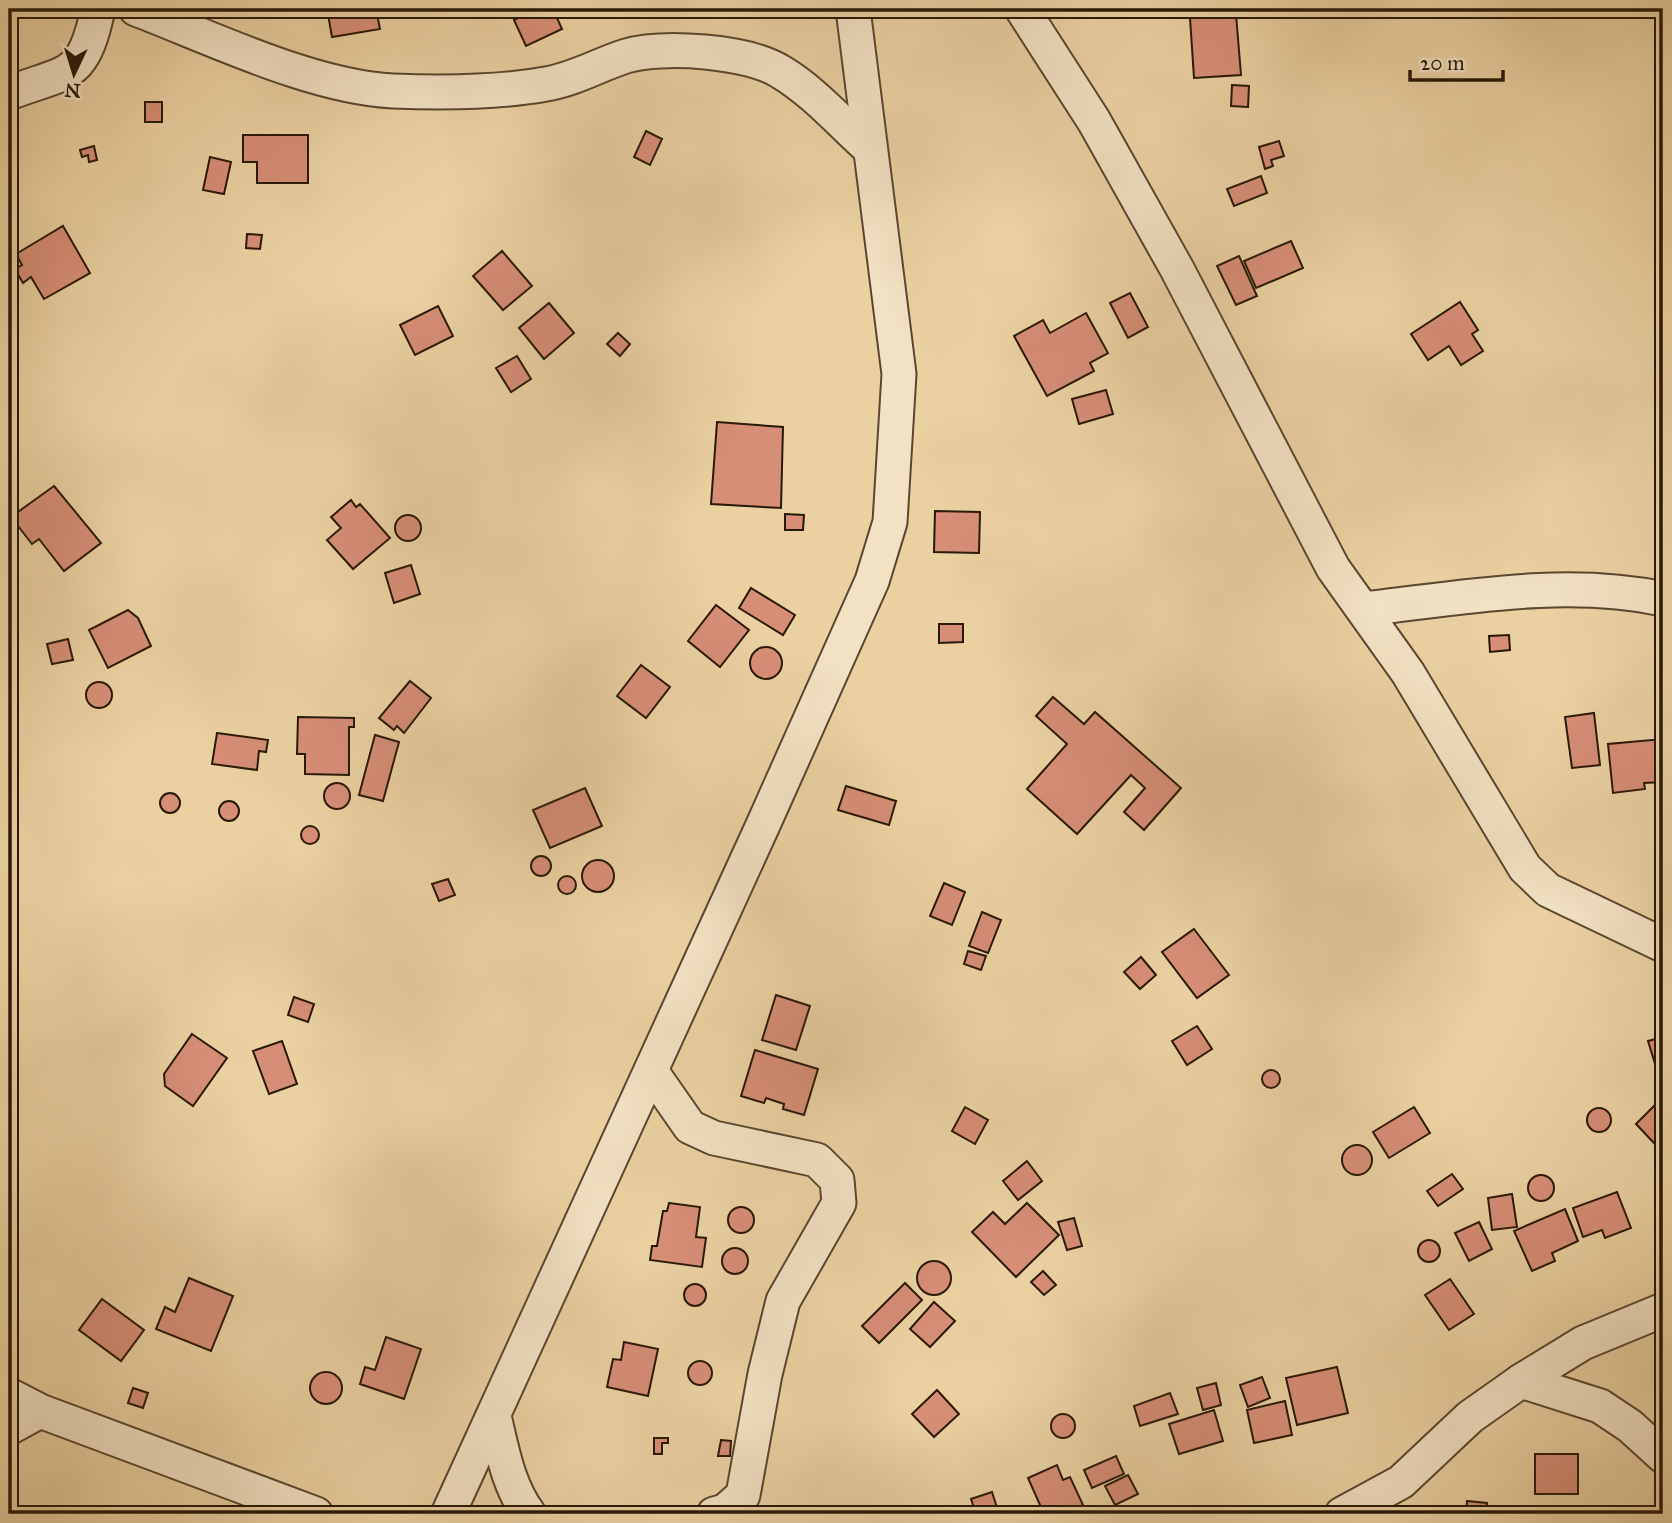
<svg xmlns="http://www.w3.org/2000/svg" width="1672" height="1523" font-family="'IM FELL Great Primer',serif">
<rect width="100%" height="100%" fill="#ebd1a2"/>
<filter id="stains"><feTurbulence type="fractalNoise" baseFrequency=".00286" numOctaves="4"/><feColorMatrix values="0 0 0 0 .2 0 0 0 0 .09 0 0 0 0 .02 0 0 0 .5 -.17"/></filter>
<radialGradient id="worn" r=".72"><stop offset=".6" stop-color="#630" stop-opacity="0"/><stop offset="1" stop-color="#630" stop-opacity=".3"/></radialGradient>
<g fill="#d78e77" stroke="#291909" stroke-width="2">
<polygon points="327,9 376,9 380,29 332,37"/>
<polygon points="537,9 553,9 562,29 526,46 514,20"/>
<polygon points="1236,14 1241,75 1194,78 1190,18"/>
<polygon points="1232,85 1249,86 1248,107 1231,106"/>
<rect x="145" y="102" width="17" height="20"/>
<polygon points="646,131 662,139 650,165 634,157"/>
<polygon points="243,135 308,135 308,183 257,183 257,162 243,162"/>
<polygon points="1279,141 1284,156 1271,160 1273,166 1265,169 1259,147"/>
<polygon points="94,146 97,160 89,162 88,155 82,157 80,150"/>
<polygon points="210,157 231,162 224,194 203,190"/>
<polygon points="1261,176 1267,193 1234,206 1227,189"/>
<polygon points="63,226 90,273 44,299 31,277 23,283 15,269 22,265 16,254"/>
<polygon points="247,234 262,235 260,249 246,248"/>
<polygon points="1291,241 1303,268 1256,288 1244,261"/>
<polygon points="502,251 532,286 503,310 473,276"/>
<polygon points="1239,256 1257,296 1236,305 1217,266"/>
<polygon points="1130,293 1148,327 1128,338 1110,303"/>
<polygon points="1460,302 1478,330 1472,334 1483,351 1461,365 1449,346 1428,360 1411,334"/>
<polygon points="549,303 574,333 544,359 519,328"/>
<polygon points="438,306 453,336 415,355 400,325"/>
<polygon points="1086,313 1108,353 1090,363 1094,371 1047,396 1014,336 1043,320 1050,333"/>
<polygon points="618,333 630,344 620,356 607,344"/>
<polygon points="517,356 531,379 511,392 496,368"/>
<polygon points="1106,390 1113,414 1079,424 1072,399"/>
<polygon points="717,422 783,427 781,508 711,504"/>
<polygon points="54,486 101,543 64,571 39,539 32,544 11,517"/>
<polygon points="351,500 356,507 360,504 390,538 353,569 327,540 341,528 331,517"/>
<polygon points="935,511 980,512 979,553 934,552"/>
<polygon points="785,514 804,515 803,530 785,530"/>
<circle cx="408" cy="528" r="13"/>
<polygon points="411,565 420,594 394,603 385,573"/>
<polygon points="751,588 795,615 783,635 739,608"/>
<polygon points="716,605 749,630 720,667 688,641"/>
<polygon points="128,610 138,618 151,646 108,668 89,630"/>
<polygon points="939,624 963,624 963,642 939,643"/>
<polygon points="1509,635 1510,650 1490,652 1489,636"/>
<polygon points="68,639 73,660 52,664 47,644"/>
<circle cx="766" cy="663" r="16"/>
<polygon points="641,665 670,687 646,718 617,696"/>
<polygon points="410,681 431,698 404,733 397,726 394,730 379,718"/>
<circle cx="99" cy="695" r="13"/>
<polygon points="1053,697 1084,724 1095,712 1181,788 1144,830 1124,812 1145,788 1131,775 1077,834 1027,789 1067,744 1036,716"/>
<polygon points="1594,713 1600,765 1572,768 1565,717"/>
<polygon points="298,717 354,718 354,727 349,727 349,775 305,774 305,754 297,754"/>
<polygon points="217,733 268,740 266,752 259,751 257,770 212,764"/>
<polygon points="375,735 399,742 383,801 359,795"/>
<polygon points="1663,739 1663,782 1644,783 1645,789 1613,793 1608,744"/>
<circle cx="337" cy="796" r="13"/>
<polygon points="846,786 896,801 889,825 838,810"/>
<polygon points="585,788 602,826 550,848 533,810"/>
<circle cx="170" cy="803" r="10"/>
<circle cx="229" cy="811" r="10"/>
<circle cx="310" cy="835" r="9"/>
<circle cx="541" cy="866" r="10"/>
<circle cx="598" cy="876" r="16"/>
<circle cx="567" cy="885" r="9"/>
<polygon points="448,879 455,895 439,901 432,884"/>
<polygon points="944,883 965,892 952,925 930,916"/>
<polygon points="982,912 1001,920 988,953 969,946"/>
<polygon points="1194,929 1229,975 1197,998 1162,952"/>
<polygon points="968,951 986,956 981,970 964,964"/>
<polygon points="1141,957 1156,975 1140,989 1124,972"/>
<polygon points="776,995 810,1006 796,1050 762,1040"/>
<polygon points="294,997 314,1004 308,1022 288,1015"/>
<polygon points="1197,1026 1212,1049 1187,1065 1172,1041"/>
<polygon points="192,1034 227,1058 193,1106 165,1086 164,1074"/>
<polygon points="1663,1037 1663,1090 1648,1041"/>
<polygon points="282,1041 297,1084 269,1094 253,1051"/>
<polygon points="755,1050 818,1069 804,1115 783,1109 784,1104 766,1098 764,1103 741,1096"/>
<circle cx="1271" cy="1079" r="9"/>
<polygon points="1659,1101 1663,1105 1663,1134 1654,1143 1636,1124"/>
<polygon points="965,1107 988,1120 975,1144 952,1131"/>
<polygon points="1414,1107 1430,1133 1389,1158 1373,1132"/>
<circle cx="1599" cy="1120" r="12"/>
<circle cx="1357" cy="1160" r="15"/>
<polygon points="1027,1161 1042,1181 1018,1200 1003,1181"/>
<polygon points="1452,1174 1463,1189 1438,1206 1427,1191"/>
<circle cx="1541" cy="1188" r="13"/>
<polygon points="1617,1192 1631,1228 1605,1238 1602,1230 1583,1237 1573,1208"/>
<polygon points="1512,1194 1517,1227 1492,1230 1488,1198"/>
<polygon points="669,1203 700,1207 696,1237 706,1238 702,1267 650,1260 652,1246 657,1246 663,1211 667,1211"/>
<polygon points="1027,1203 1059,1235 1016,1277 972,1232 993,1212 1005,1224"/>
<circle cx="741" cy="1220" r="13"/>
<polygon points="1565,1209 1578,1241 1552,1253 1555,1261 1532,1271 1514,1231"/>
<polygon points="1074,1218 1082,1246 1067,1250 1058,1222"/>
<polygon points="1479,1222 1492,1249 1469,1261 1455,1233"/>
<circle cx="1429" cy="1251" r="11"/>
<circle cx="735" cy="1261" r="13"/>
<circle cx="934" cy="1278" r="17"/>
<polygon points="1043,1271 1056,1285 1044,1295 1031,1282"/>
<polygon points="189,1278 233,1296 211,1351 156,1329 165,1307 175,1312"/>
<polygon points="1450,1279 1474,1314 1449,1330 1425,1295"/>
<polygon points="905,1283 922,1300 879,1343 862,1326"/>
<circle cx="695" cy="1295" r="11"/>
<polygon points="102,1299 144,1330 121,1361 79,1330"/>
<polygon points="934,1302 955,1321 930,1347 910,1329"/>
<polygon points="386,1337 421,1349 404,1399 360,1384 365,1367 375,1370"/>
<polygon points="624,1342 658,1349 648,1396 607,1387 613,1359 621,1360"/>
<circle cx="700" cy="1373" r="12"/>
<polygon points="1337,1367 1348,1413 1297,1425 1286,1378"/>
<circle cx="326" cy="1388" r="16"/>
<polygon points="1262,1377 1270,1398 1248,1407 1240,1385"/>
<polygon points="1216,1383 1221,1405 1203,1410 1197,1388"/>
<polygon points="133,1388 148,1393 143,1408 128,1403"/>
<polygon points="937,1390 959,1414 934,1437 912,1414"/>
<polygon points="1170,1393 1178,1414 1140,1426 1134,1406"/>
<polygon points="1285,1401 1292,1435 1254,1443 1247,1410"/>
<polygon points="1214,1410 1223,1441 1179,1454 1169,1424"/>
<circle cx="1063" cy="1426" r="12"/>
<polygon points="654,1438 668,1438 668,1443 662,1443 662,1454 654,1454"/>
<polygon points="721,1440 731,1441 730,1456 718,1456"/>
<rect x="1535" y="1454" width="43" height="40"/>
<polygon points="1116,1456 1124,1474 1092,1488 1084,1470"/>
<polygon points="1057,1465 1063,1480 1070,1477 1083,1505 1062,1514 1044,1514 1028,1478"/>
<polygon points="1128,1475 1138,1494 1115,1505 1105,1486"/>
<polygon points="992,1492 999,1514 976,1514 971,1499"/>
<polygon points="1467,1501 1487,1503 1486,1514 1466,1514"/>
<polygon points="963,1506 964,1514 909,1514 909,1513"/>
<polygon points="1628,1506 1628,1514 1595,1514 1594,1508"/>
</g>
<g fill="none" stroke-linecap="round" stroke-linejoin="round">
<defs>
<g id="street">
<path d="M 136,9 C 212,38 312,87 393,91 C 443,93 497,93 546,84 C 575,79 598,65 626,56 C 663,45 748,51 781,72 C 813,91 841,123 869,148"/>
<polyline points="1022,9 1094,121 1177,269 1333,568 1408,673 1525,868 1548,890 1663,945"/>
<path d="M 9,93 C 70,70 83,79 98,9"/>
<path d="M 1363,609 C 1461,598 1565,578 1663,599"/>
<polyline points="651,1071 690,1127 714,1138 817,1160 837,1180 839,1203 783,1301 765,1374 743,1495 725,1511 714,1514"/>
<polyline points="1521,1381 1600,1406 1630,1426 1663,1456"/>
<polyline points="9,1395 40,1411 316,1514"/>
<path d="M 494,1416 C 502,1449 508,1486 529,1514"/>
<polyline points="9,1428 40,1411"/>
<polyline points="448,1514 763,825 872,581 890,522 899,374 853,9"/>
<polyline points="1342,1514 1401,1482 1470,1417 1521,1381 1583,1343 1663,1310"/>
</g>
</defs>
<use href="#street" stroke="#5a472f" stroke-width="37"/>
<use href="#street" stroke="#f2e1c3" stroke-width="33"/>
</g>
<rect width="1672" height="1523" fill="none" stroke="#ebd1a2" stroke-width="35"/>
<rect x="10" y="10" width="1651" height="1502" fill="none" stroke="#291909" stroke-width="3.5"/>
<rect x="18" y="18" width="1637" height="1488" fill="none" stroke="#291909" stroke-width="2"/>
<g transform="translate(74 74) rotate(184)" stroke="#f2e1c3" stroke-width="5" paint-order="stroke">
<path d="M0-5L12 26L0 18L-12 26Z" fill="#291909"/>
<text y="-10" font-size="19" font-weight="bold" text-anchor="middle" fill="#291909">N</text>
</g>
<path d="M1410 70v10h93v-10" fill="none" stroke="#291909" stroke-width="3.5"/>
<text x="1420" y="70" font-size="21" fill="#291909" stroke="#f2e1c3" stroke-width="5" paint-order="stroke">20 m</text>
<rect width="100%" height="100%" filter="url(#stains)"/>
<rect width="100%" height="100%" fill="url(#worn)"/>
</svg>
